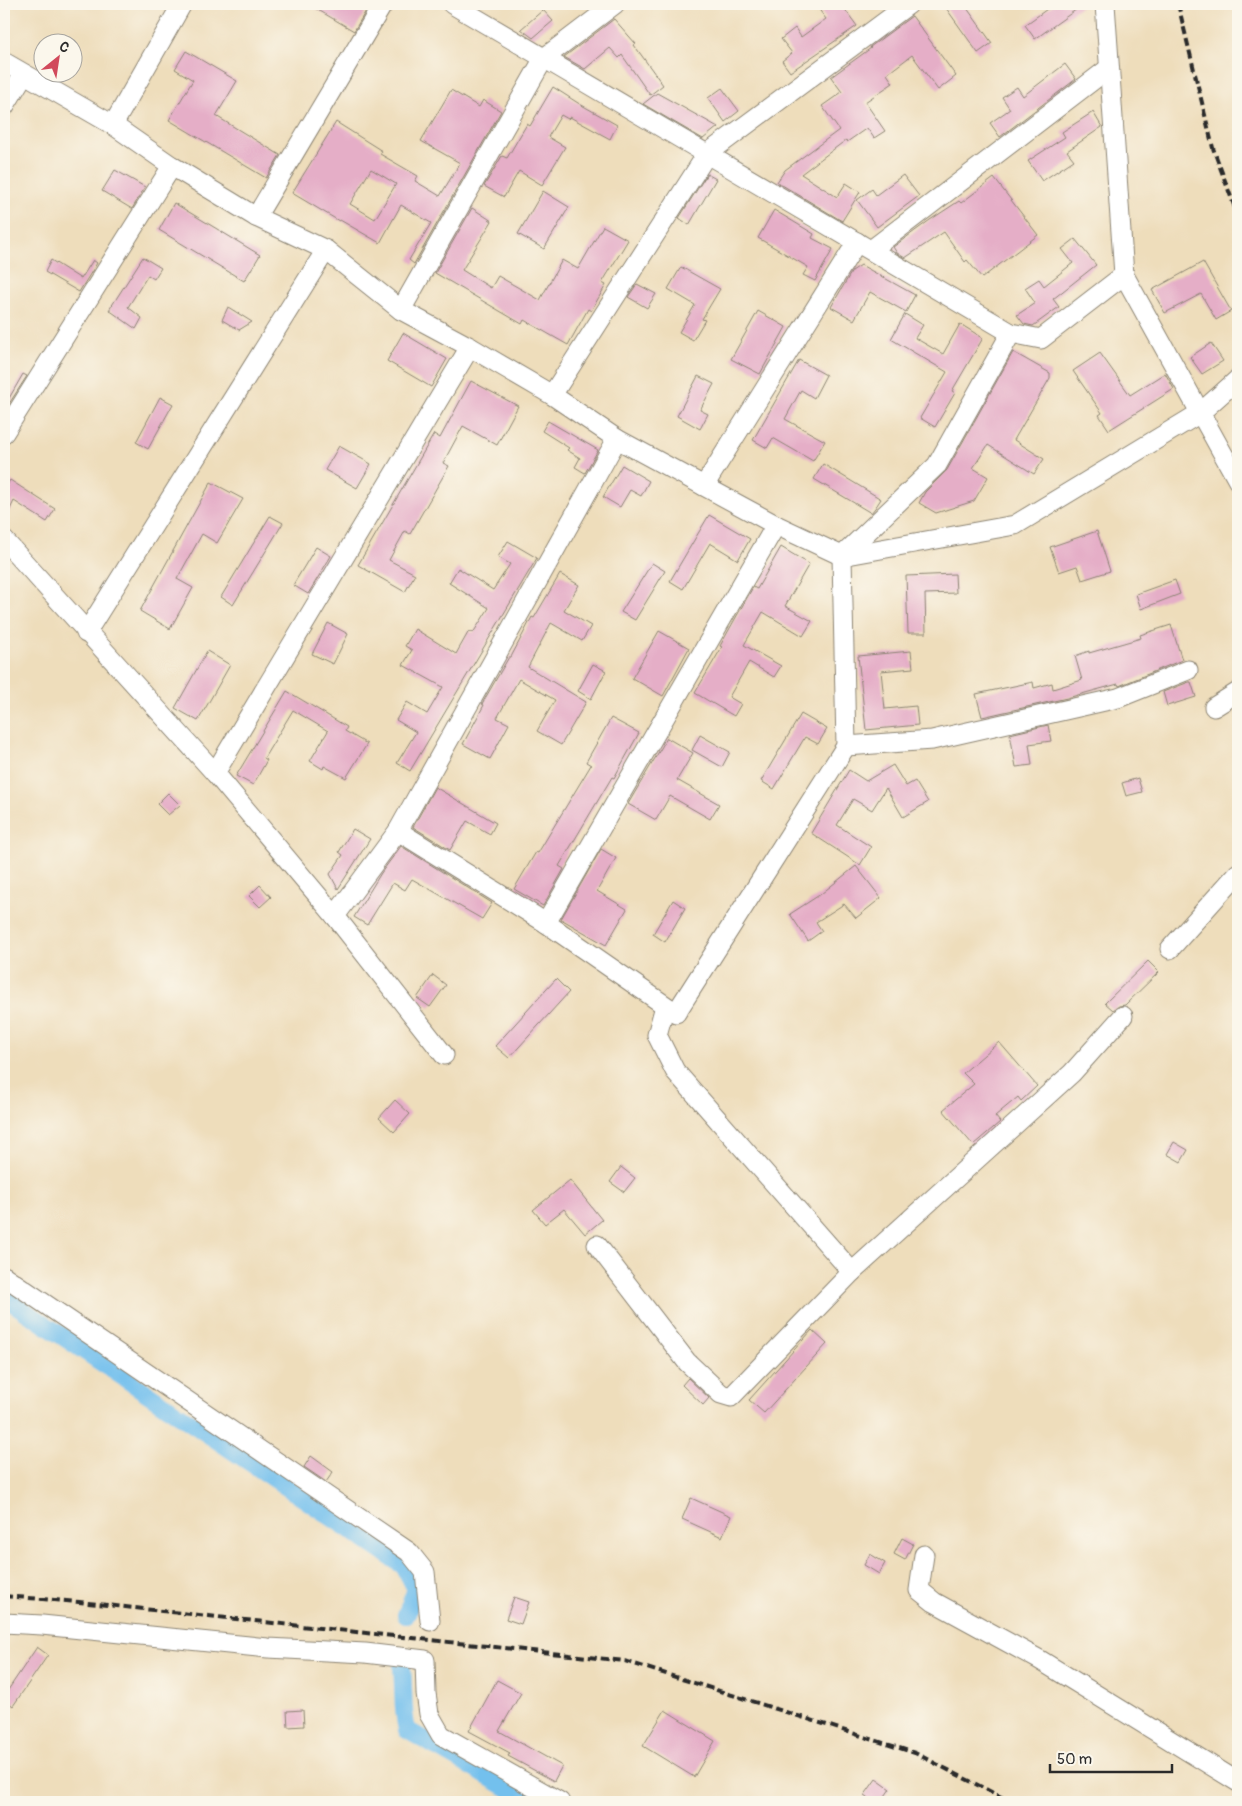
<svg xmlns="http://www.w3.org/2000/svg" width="1242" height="1806" font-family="Pangolin,sans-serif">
<rect width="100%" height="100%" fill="#fbf7ec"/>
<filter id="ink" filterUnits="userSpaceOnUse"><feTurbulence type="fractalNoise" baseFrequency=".02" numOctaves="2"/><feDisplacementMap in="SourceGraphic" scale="10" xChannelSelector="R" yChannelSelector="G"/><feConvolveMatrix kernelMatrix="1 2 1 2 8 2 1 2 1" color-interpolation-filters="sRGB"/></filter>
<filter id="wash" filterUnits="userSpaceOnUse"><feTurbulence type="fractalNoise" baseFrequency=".0096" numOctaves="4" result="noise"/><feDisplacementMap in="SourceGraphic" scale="20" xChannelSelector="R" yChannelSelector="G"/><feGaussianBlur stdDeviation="1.12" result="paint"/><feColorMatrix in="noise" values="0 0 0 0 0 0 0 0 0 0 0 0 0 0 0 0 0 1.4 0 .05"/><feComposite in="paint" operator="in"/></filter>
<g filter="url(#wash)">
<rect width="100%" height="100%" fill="#edb"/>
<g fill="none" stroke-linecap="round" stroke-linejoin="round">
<g stroke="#73c0ed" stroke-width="18">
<polyline points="4,1297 404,1566 416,1589 406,1615"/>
<path d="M 402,1668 C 404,1689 402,1710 407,1730 L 532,1802"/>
</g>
</g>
<g id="blocks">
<g fill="#e5aec7" fill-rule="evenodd">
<polygon points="308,4 370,4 354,31"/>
<polygon points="815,4 841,4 857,26 790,72 782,61 792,53 781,39 795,28 801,37 826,19"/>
<polygon points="953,4 964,4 992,43 978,53 946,8"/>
<polygon points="1054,4 1084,4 1035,39 1025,25"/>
<polygon points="543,10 553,21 533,38 521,29"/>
<polygon points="912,16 956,76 938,90 912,55 887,74 893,83 865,102 885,131 874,138 867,128 847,142 846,140 801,174 837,197 846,183 860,192 842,221 777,182 785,170 839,130 822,106 842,92 831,77 871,48 870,47"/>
<polygon points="614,19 636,44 634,45 663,85 650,95 622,55 619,58 610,48 585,69 564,57"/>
<polygon points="186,51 237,81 216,116 280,155 266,178 169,120 193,80 175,69"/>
<polygon points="1065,64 1076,79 1000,137 990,123 1010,109 1002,97 1017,87 1023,96"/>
<polygon points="553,87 578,103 617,125 610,139 570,117 568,119 561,115 548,137 565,147 542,185 519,171 504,197 484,186 502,156 507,158 527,124 530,126"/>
<polygon points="722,88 739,111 725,122 708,98"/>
<path d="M 451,90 L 479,107 L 483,100 L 501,111 L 414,264 L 409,260 L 431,223 L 401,205 L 380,243 L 340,220 L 339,221 L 292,193 L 336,122 L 382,151 L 380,154 L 418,176 L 415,181 L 440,196 L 460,163 L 421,141 ZM 371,169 L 396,184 L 375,219 L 350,204 Z"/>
<polygon points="657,93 718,127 703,139 643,104"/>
<polygon points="1093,112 1102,127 1067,151 1074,160 1042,181 1028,161 1065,137 1062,132"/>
<polygon points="115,170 145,187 132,209 102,191"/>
<polygon points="707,174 716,179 689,225 679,218"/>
<polygon points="903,175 919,196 877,227 857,200 872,189 876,195"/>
<polygon points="994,178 1038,235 982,278 967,260 965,262 944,232 905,258 897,253 893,247 930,220 959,201 961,203"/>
<polygon points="543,191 569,207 544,249 518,234"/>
<polygon points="174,203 260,255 244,281 159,230"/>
<polygon points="472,208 492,221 462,270 491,288 498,276 540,300 562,260 578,269 603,226 628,240 602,283 606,285 591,311 588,309 568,345 524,320 522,324 435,273"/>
<polygon points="774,210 814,234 812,238 833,249 815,281 803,275 808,267 758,238"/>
<polygon points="1075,239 1096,265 1053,299 1059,307 1033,326 1024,324 1017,315 1035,303 1025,288 1039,279 1044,286 1073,263 1062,249"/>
<polygon points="143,257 161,268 154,279 148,275 128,307 142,318 136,329 109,310"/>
<polygon points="51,260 81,279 93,260 97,263 79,292 45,272"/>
<polygon points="1203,262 1231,311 1216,320 1201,294 1165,313 1152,290"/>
<polygon points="861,265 915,295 906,312 870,292 854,320 831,307 852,271"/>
<polygon points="681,267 720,289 702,319 705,320 693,340 679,332 695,305 668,289"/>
<polygon points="637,284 656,294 647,308 628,297"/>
<polygon points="228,307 252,322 239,330 222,320"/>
<polygon points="758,311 786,327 760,374 731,359"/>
<polygon points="905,314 923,325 915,338 943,354 960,324 983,338 952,391 955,393 935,427 920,418 947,372 891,339"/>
<polygon points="403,333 447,359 431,387 387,361"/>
<polygon points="1211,343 1223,361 1202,374 1190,357"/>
<polygon points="1013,352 1050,373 1050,378 1014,440 1044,459 1034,474 988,445 973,468 988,477 974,501 936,513 919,503 925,492 947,470"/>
<polygon points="1100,353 1130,395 1165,373 1174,389 1109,430 1099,415 1102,413 1073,371"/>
<polygon points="799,360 826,375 814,398 801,390 785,419 825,441 813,461 773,438 767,448 753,440"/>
<polygon points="23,374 27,376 5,410 4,407"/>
<polygon points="698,376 714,384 700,410 708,414 700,429 677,416"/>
<polygon points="471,381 518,406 497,445 463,426 443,463 449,466 410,534 405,531 389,560 415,574 405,592 358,565 434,434 440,438"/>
<polygon points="160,397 173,404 148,449 136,442"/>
<polygon points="548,421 598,450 585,473 575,467 580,458 567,450 569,448 542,431"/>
<polygon points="339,446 371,464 357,488 325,470"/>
<polygon points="823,464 881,499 875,508 871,513 814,479"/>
<polygon points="622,465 649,481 641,496 630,490 620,507 603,497"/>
<polygon points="10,480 55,509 47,522 14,501 4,522 4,490"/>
<polygon points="211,482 243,499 217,543 202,534 177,579 193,588 170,629 140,611"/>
<polygon points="709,515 750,539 738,560 710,543 683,589 670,581"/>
<polygon points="270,516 283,523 233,605 221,597"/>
<polygon points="1097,531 1110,571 1082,580 1077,566 1059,572 1050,547"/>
<polygon points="508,541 537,558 410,771 397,763 416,732 396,720 407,702 427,714 443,687 403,665 412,650 405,646 415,629 456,654 469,631 473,633 489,608 449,583 458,568 493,590 510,564 498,557"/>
<polygon points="316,547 331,556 308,594 293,585"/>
<polygon points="781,547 809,564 785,606 812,621 803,636 763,612 744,645 781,666 774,677 749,662 729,697 741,704 734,716 695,693 722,647 720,646 753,587 757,589"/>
<polygon points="652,563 665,571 635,620 621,612"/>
<polygon points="560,574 579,585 564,610 591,626 582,641 551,623 528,667 586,702 561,745 537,731 555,700 519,679 497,718 509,724 490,759 463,744 484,705 482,704 483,702 509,657 511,657 532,617 534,618"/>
<polygon points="955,574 956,593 925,594 926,633 908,633 906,576"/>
<polygon points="1175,580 1180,594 1141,609 1136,594"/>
<polygon points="328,623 348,634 333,664 312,654"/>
<polygon points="1171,625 1182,660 1119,686 1118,684 1067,698 982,717 976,694 1033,682 1034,688 1052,683 1053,689 1082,680 1075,656 1089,651 1089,653 1141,638 1140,635"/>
<polygon points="659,631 689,648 663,696 632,678"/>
<polygon points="207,651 230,665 198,721 175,708"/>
<polygon points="911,651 913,668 881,671 885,709 916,706 918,725 866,730 858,656"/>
<polygon points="593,664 606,671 591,699 578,691"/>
<polygon points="1189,682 1191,682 1196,697 1167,706 1163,692"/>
<polygon points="287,691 347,727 345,731 367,744 346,778 324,766 323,769 310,761 328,731 293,710 264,758 267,760 253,785 236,776"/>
<polygon points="801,714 827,729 818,744 805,737 774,789 761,781"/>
<polygon points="611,718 639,733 614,778 612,777 559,866 564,869 543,906 514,889 536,852 538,853 591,765 586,762"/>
<polygon points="1048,725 1051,741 1029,744 1032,765 1016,767 1010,734"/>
<polygon points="700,735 730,752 722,767 692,750"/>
<polygon points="667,738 693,753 677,780 719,804 710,819 670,796 656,820 628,804"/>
<polygon points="893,765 906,786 915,781 928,802 903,817 886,788 872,810 853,799 837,825 871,847 860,865 811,833 849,770 866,781"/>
<polygon points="1138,778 1142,792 1126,796 1122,783"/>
<polygon points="435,787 496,823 490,834 467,821 450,850 413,827"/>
<polygon points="168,793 180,805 168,815 157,804"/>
<polygon points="353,829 370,839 338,889 330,874 343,855 339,852"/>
<polygon points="401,846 492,903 482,919 412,879 405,890 393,883 367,925 354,917 381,873"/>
<polygon points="601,849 616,858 597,891 627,909 606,945 561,919"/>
<polygon points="856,866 881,898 856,918 844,904 816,922 822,931 808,941 790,914 821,894"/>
<polygon points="260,885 271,897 260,907 249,896"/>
<polygon points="673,900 685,908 665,942 653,934"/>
<polygon points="1148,961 1159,972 1125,1005 1119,1006 1113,1010 1105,1003"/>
<polygon points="433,975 446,985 430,1007 417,998"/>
<polygon points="556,979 569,992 509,1058 495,1046"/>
<polygon points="999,1042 1037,1086 1021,1101 1018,1097 995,1116 1000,1122 973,1145 943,1110 974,1084 963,1073"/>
<polygon points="395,1100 410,1114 394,1132 379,1118"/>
<polygon points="1174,1142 1188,1150 1181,1162 1167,1154"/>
<polygon points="621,1167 635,1178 624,1192 610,1182"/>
<polygon points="570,1180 602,1220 585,1234 564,1209 545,1224 533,1210"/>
<polygon points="812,1330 827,1344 764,1413 749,1400"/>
<polygon points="688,1378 709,1398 703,1405 682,1385"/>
<polygon points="311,1456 333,1472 326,1482 304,1467"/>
<polygon points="691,1498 731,1516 722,1537 682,1519"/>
<polygon points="902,1538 913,1544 905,1560 894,1554"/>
<polygon points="870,1554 885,1563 879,1574 864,1565"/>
<polygon points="514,1597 529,1602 521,1624 506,1619"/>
<polygon points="37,1647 48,1655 13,1706 4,1699 4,1696"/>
<polygon points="497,1680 521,1693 499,1731 562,1766 554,1781 508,1756 510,1753 469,1731"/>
<polygon points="303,1710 304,1726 288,1727 287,1711"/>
<polygon points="665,1710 715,1741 694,1777 643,1746"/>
<polygon points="876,1779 890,1789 881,1802 873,1802 864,1796"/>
</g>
</g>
</g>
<g filter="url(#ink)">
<use href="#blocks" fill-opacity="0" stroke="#8c8473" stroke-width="1"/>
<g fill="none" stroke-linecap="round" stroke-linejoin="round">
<defs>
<g id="minor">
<polyline points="452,4 1011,333 1041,339 1124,275"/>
<polyline points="1105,4 1124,275 1238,481"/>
<polyline points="4,62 113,125 172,166 256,217 326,250 401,310 470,347 552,395 617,439 776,525 842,556 1015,525 1200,413 1238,379"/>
<polyline points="4,107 24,74"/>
<polyline points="113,125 182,4"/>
<polyline points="256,217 383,4"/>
<polyline points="871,250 1109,68"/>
<polyline points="401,310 544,58 615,4"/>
<polyline points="552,395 707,154 909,4"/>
<polyline points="4,433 172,166"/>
<polyline points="704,486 857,242"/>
<polyline points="4,540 215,773 335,916 444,1055"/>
<polyline points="86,633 326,250"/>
<polyline points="1214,707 1238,692"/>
<polyline points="846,746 932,740 1118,698 1188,670"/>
<polyline points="215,773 470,347"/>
<polyline points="398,831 546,923 676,1013 846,746 842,556 937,465 1011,333"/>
<polyline points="335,916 398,831 617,439"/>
<polyline points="546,923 776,525"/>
<polyline points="1170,949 1238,873"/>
<polyline points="597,1245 687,1362 721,1394 731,1397 852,1272 675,1071 657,1035 665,1006"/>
<polyline points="852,1272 1072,1073 1123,1016"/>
<polyline points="4,1276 409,1552 425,1572 430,1621"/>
<polyline points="924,1555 919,1590 934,1602 1040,1660 1238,1782"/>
<polyline points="4,1623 42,1625 268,1648 365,1653 425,1660 426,1693 429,1714 441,1735 560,1802"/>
</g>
</defs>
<use href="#minor" stroke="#8c8473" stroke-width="21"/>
<use href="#minor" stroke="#fff" stroke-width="19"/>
<g stroke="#2b2b2b" stroke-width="4" stroke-dasharray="8 4" stroke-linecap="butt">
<polyline points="1178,4 1213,148 1238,216"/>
<polyline points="4,1596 79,1602 625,1661 915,1753 1011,1802"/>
</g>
</g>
</g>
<rect width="1242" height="1806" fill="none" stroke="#fbf7ec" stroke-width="20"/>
<g transform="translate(58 58) rotate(30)"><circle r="24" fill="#fbf7ec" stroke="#a8a59f"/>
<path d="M0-4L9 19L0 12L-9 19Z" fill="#d1495b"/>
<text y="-8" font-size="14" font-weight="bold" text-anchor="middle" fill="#2b2b2b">С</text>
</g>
<path d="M1050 1764v8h122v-8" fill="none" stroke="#2b2b2b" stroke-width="2.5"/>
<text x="1057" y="1764" font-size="15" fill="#2b2b2b" stroke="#fbf7ec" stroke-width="4" paint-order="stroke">50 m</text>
</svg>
